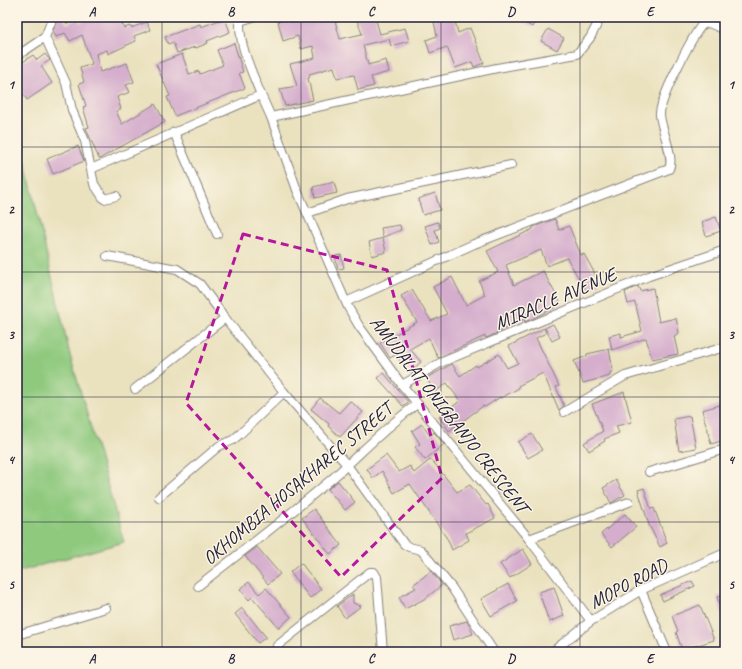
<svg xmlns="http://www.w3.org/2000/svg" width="742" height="669" font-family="Caveat,sans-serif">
<rect width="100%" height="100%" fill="#fcf5e5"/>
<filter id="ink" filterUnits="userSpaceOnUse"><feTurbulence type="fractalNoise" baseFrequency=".025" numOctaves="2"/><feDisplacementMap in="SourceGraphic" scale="8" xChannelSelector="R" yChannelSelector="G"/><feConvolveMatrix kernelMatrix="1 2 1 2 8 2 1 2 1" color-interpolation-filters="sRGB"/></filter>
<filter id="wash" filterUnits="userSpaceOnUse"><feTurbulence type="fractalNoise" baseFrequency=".012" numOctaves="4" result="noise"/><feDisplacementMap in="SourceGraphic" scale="16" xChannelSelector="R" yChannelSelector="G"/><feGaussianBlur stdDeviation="0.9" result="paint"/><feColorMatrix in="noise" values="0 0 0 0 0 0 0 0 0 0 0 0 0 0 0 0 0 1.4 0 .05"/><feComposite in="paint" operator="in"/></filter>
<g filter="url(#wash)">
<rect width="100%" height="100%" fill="#eae2bf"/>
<polygon fill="#8ec97e" stroke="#58765c" points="18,130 70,355 124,542 17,572"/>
<g id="blocks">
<g fill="#d5aecd">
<polygon points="58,17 63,17 67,24 78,18 80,23 92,17 119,17 124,28 130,26 131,28 147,22 150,30 134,36 136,41 108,54 107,50 96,54 100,72 127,63 134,82 126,85 130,92 117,97 121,109 116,111 122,124 155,104 165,122 99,159 86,128 89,127 83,107 86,106 79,84 84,82 80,68 92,64 82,35 70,41 65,33 56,37 53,31"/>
<polygon points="305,17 313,17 313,20 334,17 340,39 362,34 356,17 375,17 380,34 405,28 409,41 391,46 389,39 363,45 368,65 386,60 389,72 371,77 374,86 358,90 354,75 337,78 334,67 309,74 310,77 308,78 313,100 285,106 280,89 297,86 290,64 315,58 313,46 301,49 298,36 283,41 278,21 291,19 291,22"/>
<polygon points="433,17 454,17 458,33 470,28 484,63 474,67 472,62 455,68 447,47 430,53 426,40 437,36"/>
<polygon points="515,17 537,17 532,27"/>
<polygon points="225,18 230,32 207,41 208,43 196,48 195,47 177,53 173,42 168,44 165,37 200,24 201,27"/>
<polygon points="548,29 564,38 557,50 541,41"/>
<polygon points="234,43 243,72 239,73 245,88 175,116 167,97 170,96 156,64 182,54 189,74 199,71 200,74 223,65 217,50"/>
<polygon points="45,54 50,60 41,66 52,83 27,100 19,88 17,89 17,66 33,55 37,60"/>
<polygon points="78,146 84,161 53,174 47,159"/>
<polygon points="334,182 337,193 315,198 313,187"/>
<polygon points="435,193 440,210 423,215 418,199"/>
<polygon points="716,217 721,231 706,236 702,222"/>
<polygon points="555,219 559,230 569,226 581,255 584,254 600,283 586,291 567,258 547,266 541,250 506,265 514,285 543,271 561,304 534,318 525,322 524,319 489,337 486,338 485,336 438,358 429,338 410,349 421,362 410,372 395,355 390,358 380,343 417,322 401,296 412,290 431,321 447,314 433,287 452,277 466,305 485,295 479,281 498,272 487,251 533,229 533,227"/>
<polygon points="438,222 440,228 435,230 439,242 432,245 425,226"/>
<polygon points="400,225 401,230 383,237 381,228"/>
<polygon points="383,238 386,252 372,256 369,242"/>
<polygon points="341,255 344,268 338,269 335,256"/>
<polygon points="638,286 640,291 653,288 659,322 676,318 679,333 674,336 678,354 652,359 646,338 612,350 609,336 621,333 621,337 642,331 635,302 628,304 625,292"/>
<polygon points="553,324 560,337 552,341 545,328"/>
<polygon points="544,328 546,333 536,338 559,386 556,387 564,406 559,410 543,373 518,386 519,388 501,398 500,397 485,407 483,406 449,431 439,417 460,401 447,383 435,392 426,378 452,364 460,376 476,365 477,367 499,354 507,368 518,363 509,346"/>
<polygon points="609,349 613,370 610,373 610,376 583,383 574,361 587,356 587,354"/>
<polygon points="384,373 408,402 403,406 378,378"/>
<polygon points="624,392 632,422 616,426 619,433 604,439 605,441 589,451 584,443 603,431 592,404"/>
<polygon points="320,398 339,413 350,401 363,412 340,437 328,426 329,424 311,409"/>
<polygon points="720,405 725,425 725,440 711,444 702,410"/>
<polygon points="690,416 696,448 679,451 674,419"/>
<polygon points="422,424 430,436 434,432 444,444 425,460 415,447 420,444 412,431"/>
<polygon points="532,434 542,450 528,458 518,442"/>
<polygon points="386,455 399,472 410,466 414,473 431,459 457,492 470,485 486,505 488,504 495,518 466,533 469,540 452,550 448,540 410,484 394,493 382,471 373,478 367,469"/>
<polygon points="616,480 625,495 611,503 603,488"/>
<polygon points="338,481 355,502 345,510 328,489"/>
<polygon points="644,488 651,509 654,508 667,543 660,547 649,525 638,490"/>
<polygon points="314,509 341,545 330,554 302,518"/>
<polygon points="625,514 636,527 612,547 601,534"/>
<polygon points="257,547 280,574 268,584 245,556"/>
<polygon points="523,549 532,564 510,578 500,564"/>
<polygon points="301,563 321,589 310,598 290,572"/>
<polygon points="431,571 442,585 426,598 405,609 399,597 416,588 413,585"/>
<polygon points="692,581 695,586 663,601 660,595"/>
<polygon points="249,582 259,594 266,588 291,617 279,628 252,597 249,600 240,589"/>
<polygon points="508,584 517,601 491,616 481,599"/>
<polygon points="554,587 564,616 549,622 539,592"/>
<polygon points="353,594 353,603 361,606 345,618 337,606"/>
<polygon points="725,594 725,619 724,619 717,597"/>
<polygon points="700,605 714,640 682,650 676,632 678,631 672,616"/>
<polygon points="242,608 266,637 258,643 235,614"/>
<polygon points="467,621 473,634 453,640 449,626"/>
</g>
</g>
</g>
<g filter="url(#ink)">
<use href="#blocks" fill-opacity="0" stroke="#86827d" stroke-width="1"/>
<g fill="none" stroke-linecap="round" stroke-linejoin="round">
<defs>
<g id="minor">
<path d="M 253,17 L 240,21 C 239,46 252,72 261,95"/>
<polyline points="45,37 66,83 72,110 85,141 94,184 104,199 116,196"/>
<polyline points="17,56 45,37 53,17"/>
<polyline points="271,117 497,68 577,54 590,38 601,17"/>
<polyline points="174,132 217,234"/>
<polyline points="91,169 261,95 271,117 297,190 348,307 359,326 402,385 529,539 591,621"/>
<polyline points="308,213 347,199 511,165"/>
<polyline points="107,256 177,269 200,284 225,318 284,392 347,465 404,544 409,547 421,550 426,556 452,588 494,652"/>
<path d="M 346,302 L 474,244 L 669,169 C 675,157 661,129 660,115 C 659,100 691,39 701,26 C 704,24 706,23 709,23 L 725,30"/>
<polyline points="402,385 440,363 649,276 725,250"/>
<polyline points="135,389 225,318"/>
<polyline points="564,412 625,376 725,347"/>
<polyline points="649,472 725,449"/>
<polyline points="159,497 219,446 233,440 241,433 284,392"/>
<polyline points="529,539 629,502"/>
<path d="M 198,586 C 244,550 290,515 334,477 C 362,452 387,426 417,404"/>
<polyline points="641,590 667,652"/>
<polyline points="17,635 106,608"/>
<polyline points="277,646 370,572 374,572 377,577 383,652"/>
<polyline points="552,652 591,621 641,590 725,553"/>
</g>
</defs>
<use href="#minor" stroke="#86827d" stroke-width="10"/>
<use href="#minor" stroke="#fff" stroke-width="8"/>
</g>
</g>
<path fill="none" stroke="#b5179e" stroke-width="3" stroke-dasharray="8 5" stroke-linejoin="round" d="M 243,234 L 387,270 L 442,478 L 341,577 L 186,403 Z"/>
<path fill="none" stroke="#22223b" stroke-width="1" stroke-opacity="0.55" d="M 162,17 L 162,652M 301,17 L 301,652M 441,17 L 441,652M 580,17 L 580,652M 17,147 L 725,147M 17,272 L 725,272M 17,397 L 725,397M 17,522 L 725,522"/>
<g text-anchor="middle" stroke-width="3" stroke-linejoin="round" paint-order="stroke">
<g font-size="19" fill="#22223b" stroke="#fcf5e5">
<text transform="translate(555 298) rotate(-23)" y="7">MIRACLE AVENUE</text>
<text transform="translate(450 414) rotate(52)" y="7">AMUDALAT ONIGBANJO CRESCENT</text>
<text transform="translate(297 483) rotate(-40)" y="7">OKHOMBIA HOSAKHAREC STREET</text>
<text transform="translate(628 583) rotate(-28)" y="7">MOPO ROAD</text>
</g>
</g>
<rect width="742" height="669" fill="none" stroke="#fcf5e5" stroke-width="44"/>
<rect x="22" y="22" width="698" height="625" fill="none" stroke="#22223b" stroke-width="1.5"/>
<g font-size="13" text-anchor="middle" font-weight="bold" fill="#22223b">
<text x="92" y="16">A</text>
<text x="231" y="16">B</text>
<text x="371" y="16">C</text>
<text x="511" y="16">D</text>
<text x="650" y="16">E</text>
<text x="11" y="89">1</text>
<text x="731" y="89">1</text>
<text x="11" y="214">2</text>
<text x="731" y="214">2</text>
<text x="11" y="339">3</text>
<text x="731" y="339">3</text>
<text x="11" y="464">4</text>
<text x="731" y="464">4</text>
<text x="11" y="589">5</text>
<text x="731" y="589">5</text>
<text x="92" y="663">A</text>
<text x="231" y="663">B</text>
<text x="371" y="663">C</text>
<text x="511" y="663">D</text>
<text x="650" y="663">E</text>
</g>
</svg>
